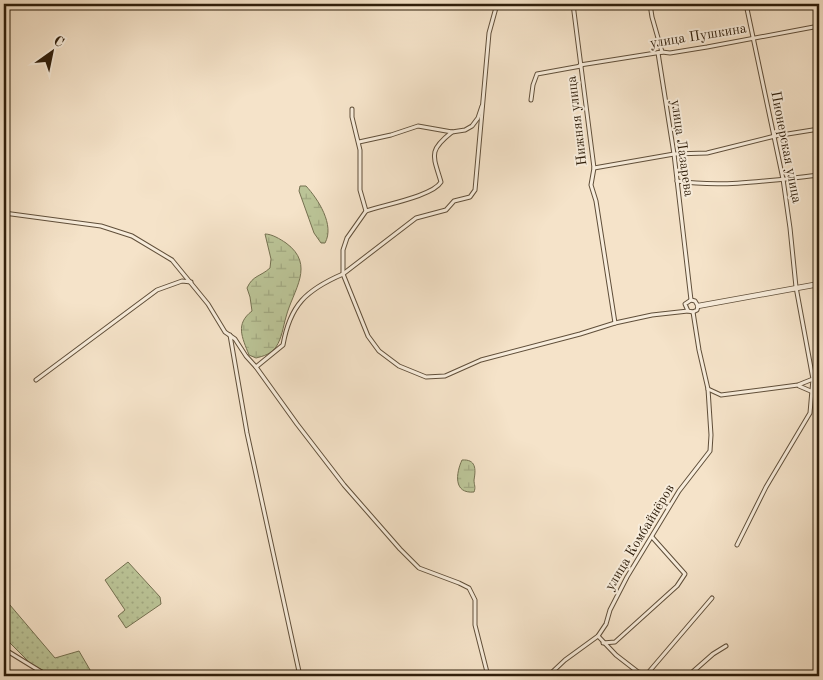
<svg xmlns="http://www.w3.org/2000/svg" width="823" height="680" font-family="'Old Standard TT',serif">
<defs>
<pattern id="grass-dots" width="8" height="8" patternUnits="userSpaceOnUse" patternTransform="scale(1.25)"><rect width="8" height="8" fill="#bbc497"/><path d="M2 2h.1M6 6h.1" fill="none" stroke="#a1a881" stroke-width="1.8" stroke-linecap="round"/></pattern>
<pattern id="wetland-marsh" width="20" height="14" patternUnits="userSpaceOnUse" patternTransform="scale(1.25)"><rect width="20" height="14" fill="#bbc497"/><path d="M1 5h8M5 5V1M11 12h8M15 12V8" fill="none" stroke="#a1a881"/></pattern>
</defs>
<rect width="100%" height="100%" fill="#f5e3c9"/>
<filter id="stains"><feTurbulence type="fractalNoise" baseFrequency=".004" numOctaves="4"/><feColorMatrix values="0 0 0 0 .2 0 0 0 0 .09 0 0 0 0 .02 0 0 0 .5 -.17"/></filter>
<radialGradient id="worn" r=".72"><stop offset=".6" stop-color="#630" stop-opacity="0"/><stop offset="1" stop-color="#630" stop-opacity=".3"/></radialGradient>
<g fill="url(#grass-dots)" stroke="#757151">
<polygon points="128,562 160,597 161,604 126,628 118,616 125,610 105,580"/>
<polygon points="4,598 55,658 79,651 93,675 54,676 32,665 7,640 4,643"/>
</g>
<g fill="url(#wetland-marsh)" stroke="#757151">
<path d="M 300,186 L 306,186 C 318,199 335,225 325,243 L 321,243 L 314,233 L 299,191 Z"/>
<path d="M 265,234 C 272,234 280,239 286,243 C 316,265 293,290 286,317 C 283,327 282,338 276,347 C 271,354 264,356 256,358 L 249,355 C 242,337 235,324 252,311 L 250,297 L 247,288 C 253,275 260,277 270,268 L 271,259 Z"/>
<path d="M 462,460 C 476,459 476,469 474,480 C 474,485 476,487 474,492 C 453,494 456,473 462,460 Z"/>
</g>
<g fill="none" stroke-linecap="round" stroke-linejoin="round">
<defs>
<g id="minor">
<polyline points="573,4 594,168 591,185 596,201 615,323"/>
<polyline points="650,4 652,17 662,52 658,53 674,154 691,300"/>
<polyline points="580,65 662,52 670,53 707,47 819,26"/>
<polyline points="531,100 533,85 537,74 581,66"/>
<polyline points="352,109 352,117 360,150 360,190 366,211 347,238 343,250 343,274 368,336 379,351 399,366 426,377 445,376 481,360 580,334 615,323 652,315 688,311"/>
<polyline points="359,142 391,135 418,126 452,132 465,130 472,126 478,118 482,106"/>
<polyline points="594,168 674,154 707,153 775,136 819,129"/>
<path d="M 677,181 C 724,188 773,180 819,175"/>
<path d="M 366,211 C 383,205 433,196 441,182 C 433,155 428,151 452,132"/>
<polyline points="4,213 101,226 132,236 172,260 208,304 225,332 235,339 246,356 256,367 297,424 344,485 400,549 419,568 459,583 469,588 475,600 475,625 488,676"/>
<polygon points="691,300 695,301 698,306 697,310 693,312 688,311 685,304"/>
<polyline points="230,335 247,433 300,676"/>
<path d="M 256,367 L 283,345 C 290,305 306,290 343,274 L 416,218 L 446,210 L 454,201 L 470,197 L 475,190 L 489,33 L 497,4"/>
<polyline points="36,380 157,290 182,281 191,282"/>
<polyline points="799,386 813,392"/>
<polyline points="708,389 721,395 798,385 813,379"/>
<polyline points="737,545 766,487 810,413 813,379 796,287 790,228 783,179 746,4"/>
<polyline points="598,636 616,655 638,672 654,676"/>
<polyline points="603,643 615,642 677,586 685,574 652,537"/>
<polyline points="4,649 48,676"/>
<polyline points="647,674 712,598"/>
<polyline points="548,676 565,660 598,636 606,624 610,610 627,577 679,491 710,451 711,435 708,389 699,350 693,312"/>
<polyline points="688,676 713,654 726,646"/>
</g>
<polyline id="tertiary" points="698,306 819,284"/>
</defs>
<use href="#minor" stroke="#604f3a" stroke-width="5"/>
<use href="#tertiary" stroke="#604f3a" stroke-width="6"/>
<use href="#minor" stroke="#f8eddc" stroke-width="3"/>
<use href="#tertiary" stroke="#f8eddc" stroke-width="4.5"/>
</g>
<g text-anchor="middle" stroke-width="4" stroke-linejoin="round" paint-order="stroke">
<g font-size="14" fill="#2f1e0b" stroke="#f8eddc">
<text transform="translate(698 35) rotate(-9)" y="5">улица Пушкина</text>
<text transform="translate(576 121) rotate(-97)" y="5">Нижняя улица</text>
<text transform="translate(787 147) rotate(79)" y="5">Пионерская улица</text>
<text transform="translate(683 148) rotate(82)" y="5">улица Лазарева</text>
<text transform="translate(639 537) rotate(-59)" y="5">улица Комбайнёров</text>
</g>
</g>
<rect width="823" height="680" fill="none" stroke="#f5e3c9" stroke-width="20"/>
<rect x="5" y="5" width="813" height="670" fill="none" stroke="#2f1e0b" stroke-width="2.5"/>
<rect x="10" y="10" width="803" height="660" fill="none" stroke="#2f1e0b"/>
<g transform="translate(52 52) rotate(33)" stroke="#f8eddc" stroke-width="4" paint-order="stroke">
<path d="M0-4L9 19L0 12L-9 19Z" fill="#2f1e0b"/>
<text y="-8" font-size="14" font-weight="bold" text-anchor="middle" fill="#2f1e0b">С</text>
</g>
<rect width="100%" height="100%" filter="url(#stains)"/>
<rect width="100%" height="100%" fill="url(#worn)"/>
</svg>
